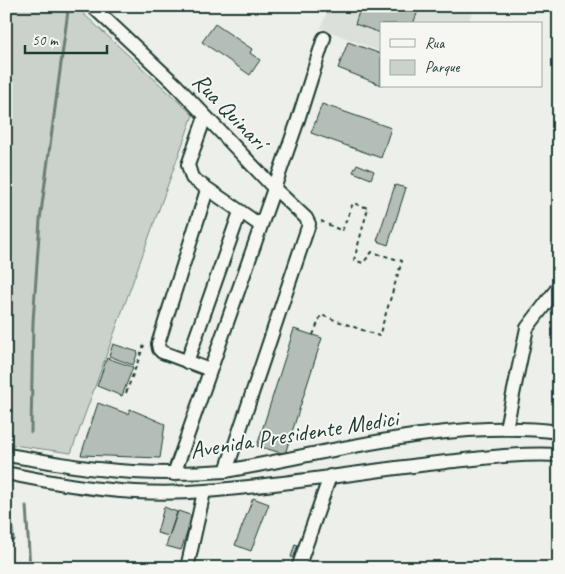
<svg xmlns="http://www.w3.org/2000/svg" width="565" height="574" font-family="Caveat,sans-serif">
<rect width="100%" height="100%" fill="#edefea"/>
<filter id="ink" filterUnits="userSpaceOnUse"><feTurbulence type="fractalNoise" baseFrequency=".02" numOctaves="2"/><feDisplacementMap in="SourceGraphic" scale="10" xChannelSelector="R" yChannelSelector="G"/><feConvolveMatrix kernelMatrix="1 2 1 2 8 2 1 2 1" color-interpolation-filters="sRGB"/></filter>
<g filter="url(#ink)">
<polygon fill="#dce0db" points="329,6 472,6 469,24 381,24 381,52 321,28"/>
<polygon fill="#cbd2cc" stroke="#758880" points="6,6 75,6 193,115 71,453 6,444"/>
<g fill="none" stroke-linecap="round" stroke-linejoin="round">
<g stroke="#6c7e77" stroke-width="3">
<polyline points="31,432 33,322 40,220 68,11"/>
<polyline points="26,506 30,568"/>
</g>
</g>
<g fill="#b4bdb8" stroke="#1f3d34">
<polygon points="361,6 413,6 419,8 413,24 381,24 381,33 355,24"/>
<polygon points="215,24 252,49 250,53 260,60 250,75 202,42"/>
<polygon points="348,42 381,54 381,85 338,68"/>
<polygon points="322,104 391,128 381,158 311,133"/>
<polygon points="357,164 374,171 371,179 353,172"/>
<polygon points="395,185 406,188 388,245 377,241"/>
<polygon points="294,329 322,338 285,454 257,446"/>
<polygon points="113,344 138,352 133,365 109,356"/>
<polygon points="107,358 133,367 122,396 97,386"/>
<polygon points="98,403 128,414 130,409 165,424 160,458 81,455"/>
<polygon points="253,498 269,504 251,551 235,545"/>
<polygon points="6,507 11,507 14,540 6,541"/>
<polygon points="164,507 177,512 169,536 157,533"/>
<polygon points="178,511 193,516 181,550 166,546"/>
<polygon points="295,544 303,547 299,560 291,557"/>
</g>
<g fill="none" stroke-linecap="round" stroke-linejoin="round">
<defs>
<g id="minor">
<polyline points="92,6 175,84 273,187 306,218 309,224 226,471"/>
<polyline points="205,117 188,165 192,178 260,225"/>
<polyline points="207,190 158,344 159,349 162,352 210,370"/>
<polyline points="187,362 240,212"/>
<polyline points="506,428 527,328 559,286"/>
<path d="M 6,455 C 37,459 67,466 98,469 C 141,474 184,474 226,471 C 332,452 452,418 559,432"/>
<path d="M 6,473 C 72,487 138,497 205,491 C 286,485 365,471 446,462 C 483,458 521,453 559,455"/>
<polyline points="174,474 297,123 324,38"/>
<polyline points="187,568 204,492"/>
<polyline points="298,568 330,476"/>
</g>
</defs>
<use href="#minor" stroke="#1f3d34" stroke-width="16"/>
<g stroke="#1f3d34" stroke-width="2" stroke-dasharray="4 4" stroke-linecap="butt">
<polyline points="313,335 321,315 379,336 402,261 372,252 363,263 354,260 368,208 353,203 342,231 321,221"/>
<polyline points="126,393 144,345"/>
</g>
<use href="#minor" stroke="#f6f6f2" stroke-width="12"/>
</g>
</g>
<g text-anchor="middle" stroke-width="4" stroke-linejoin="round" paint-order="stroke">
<g font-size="24" fill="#1f3d34" stroke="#f6f6f2">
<text transform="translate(230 111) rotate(46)" y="8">Rua Quinarí</text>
<text transform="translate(294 434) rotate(-9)" y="8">Avenida Presidente Medici</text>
</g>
</g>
<rect width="565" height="574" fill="none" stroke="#f6f6f2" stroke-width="25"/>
<rect x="12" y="12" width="540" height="549" fill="none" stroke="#1f3d34" stroke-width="2" filter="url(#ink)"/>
<rect x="380" y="22" width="162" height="65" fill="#f6f6f2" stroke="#a0aca6"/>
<rect x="390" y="39" width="25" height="8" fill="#f6f6f2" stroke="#a0aca6"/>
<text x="425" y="48" font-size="15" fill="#1f3d34">Rua</text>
<rect x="390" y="60" width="25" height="15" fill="#cbd2cc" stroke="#a0aca6"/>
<text x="425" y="72" font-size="15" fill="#1f3d34">Parque</text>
<path d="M25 45v8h82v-8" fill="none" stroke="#1f3d34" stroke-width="2.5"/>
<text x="32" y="45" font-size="15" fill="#1f3d34" stroke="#f6f6f2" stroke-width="4" paint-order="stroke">50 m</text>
</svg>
